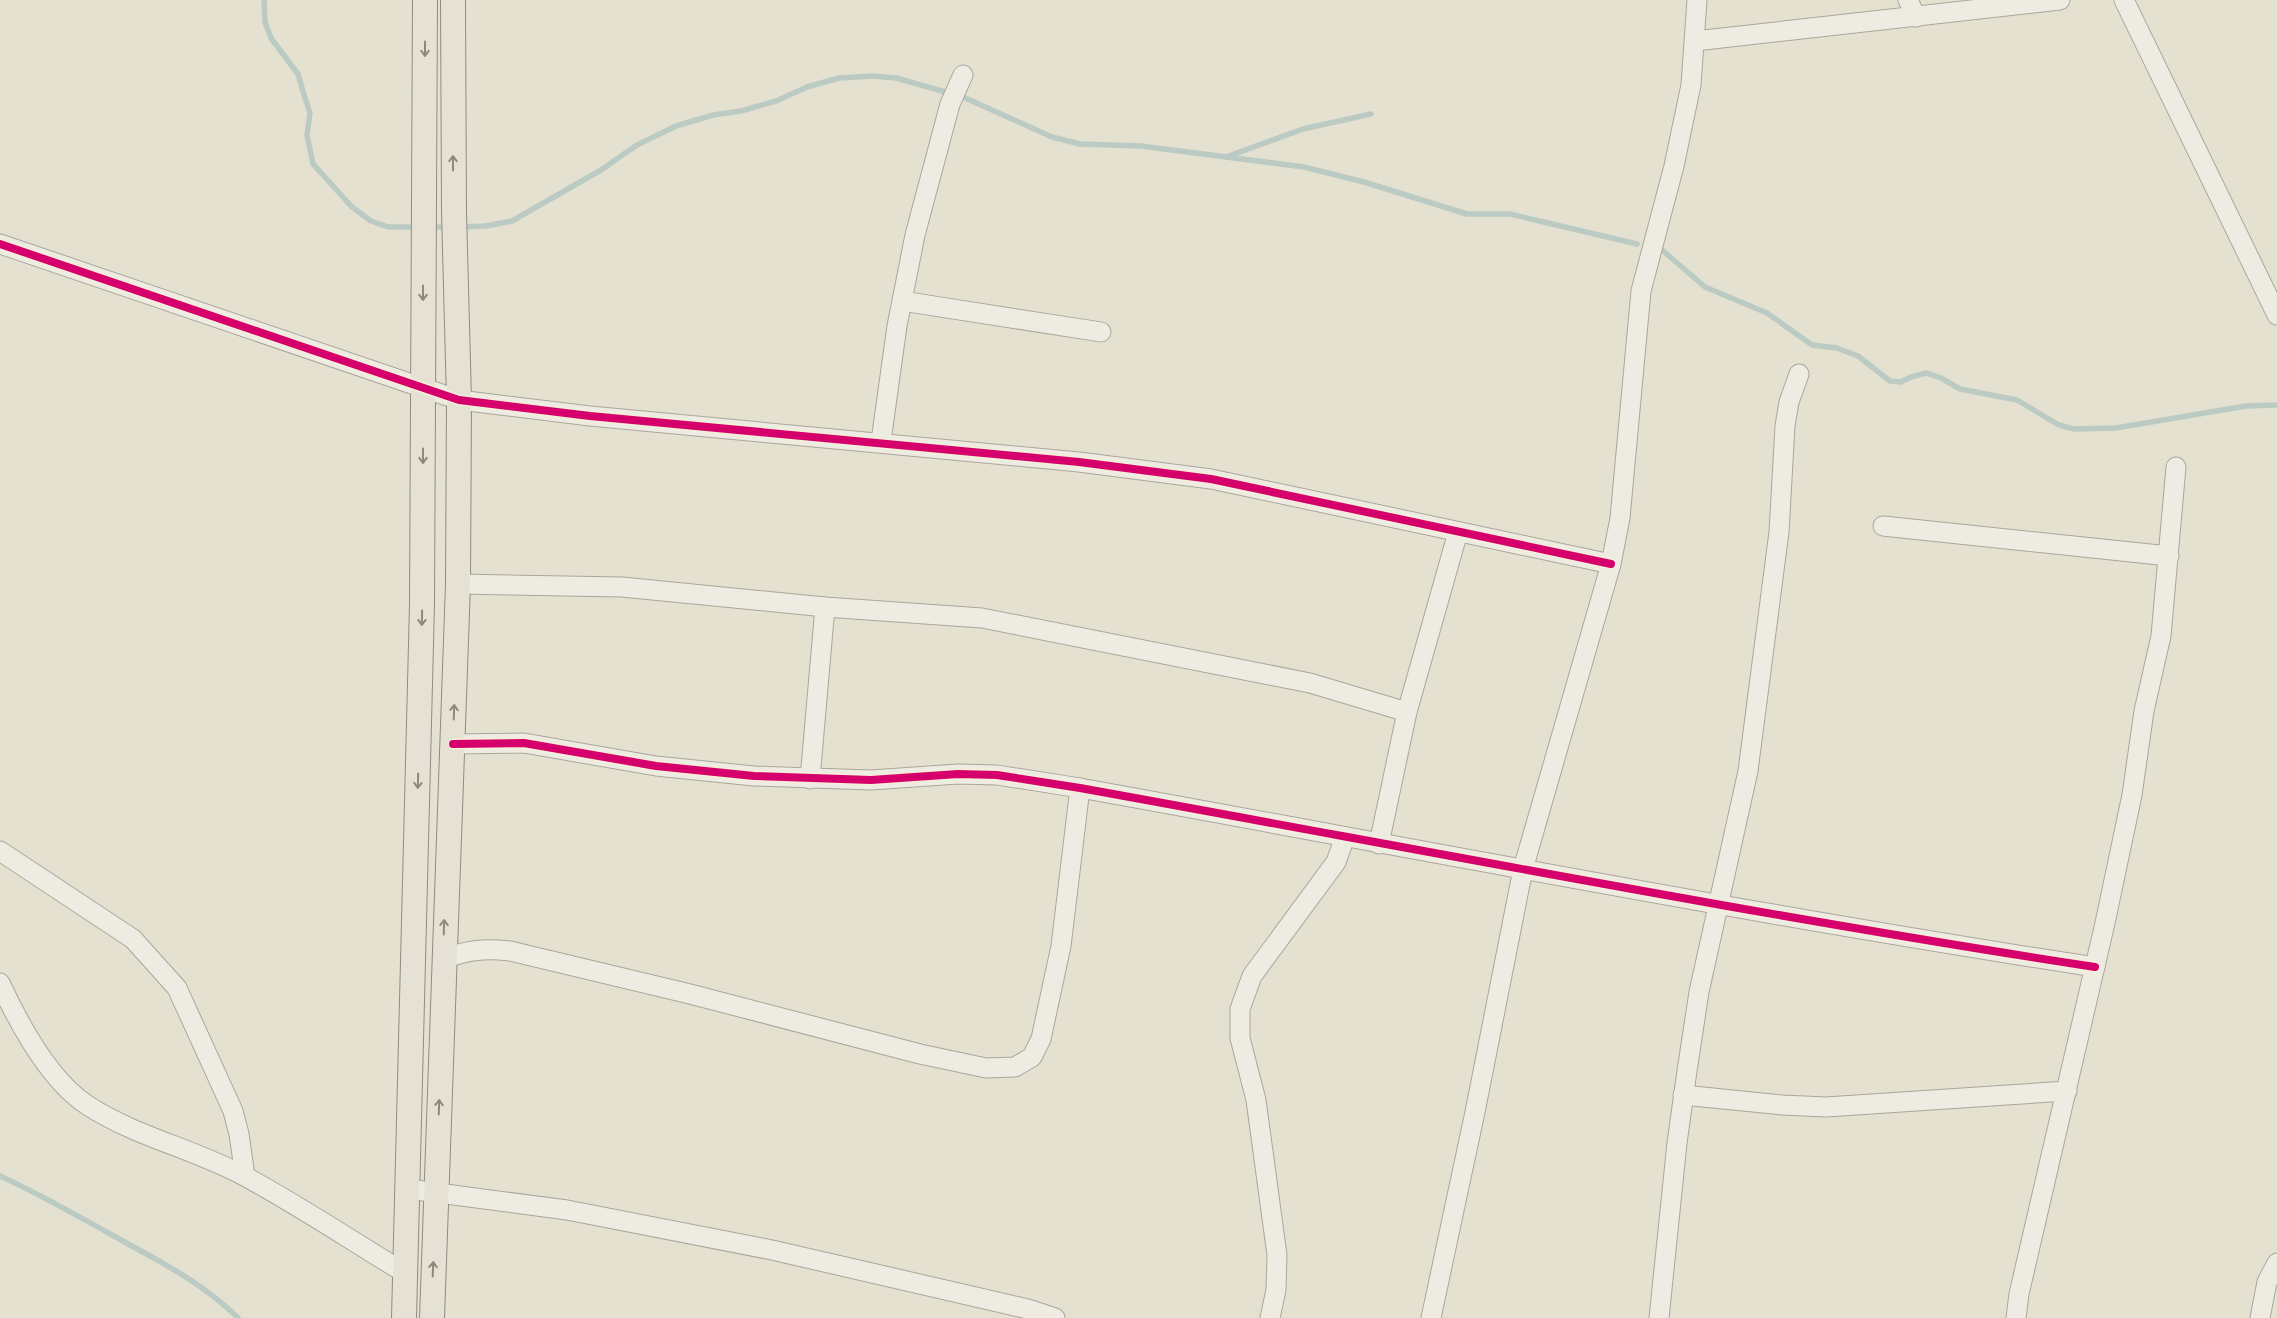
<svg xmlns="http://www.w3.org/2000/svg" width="2277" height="1318" font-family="'PT Serif',serif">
<rect width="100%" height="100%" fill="#e5e1d1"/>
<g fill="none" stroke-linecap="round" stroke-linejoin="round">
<g stroke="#bbcbc3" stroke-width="5.5">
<polyline points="264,0 265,22 271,38 298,74 304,95 310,113 307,135 313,164 352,207 371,221 388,227 419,227"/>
<polyline points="1226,157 1303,129 1371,114"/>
<polyline points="429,227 449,227"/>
<polyline points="459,227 486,226 512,221 601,170 637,145 676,126 713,115 741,111 776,101 807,87 839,78 873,76 896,78 963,97 1052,137 1080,144 1141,146 1304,167 1364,182 1467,214 1510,214 1637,244"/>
<polyline points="1661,249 1705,287 1767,313 1812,345 1837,348 1858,356 1890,381 1901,382 1911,377 1926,373 1941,378 1960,389 2017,400 2059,425 2074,429 2116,428 2246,406 2277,405"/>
<path d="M 0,1176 C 42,1195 81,1218 121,1240 C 163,1263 204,1284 238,1318"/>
</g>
<defs>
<g id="minor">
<polyline points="1908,0 1916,17"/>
<polyline points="2124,0 2277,315"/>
<polyline points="1695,41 2060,0"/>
<polyline points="0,244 459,400 590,416 1079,462 1211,479 1611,564"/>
<polyline points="902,301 1101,332"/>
<polyline points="881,441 897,326 915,235 950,104 963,75"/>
<polyline points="1883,526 2169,556"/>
<polyline points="458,584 622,587 825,607 982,618 1310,683 1407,712"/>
<path d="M 453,744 L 524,743 L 656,766 L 754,776 L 871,780 L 958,774 L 997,775 L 1080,788 C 1418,849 1755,915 2095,967"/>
<polyline points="810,779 825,607"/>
<polyline points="1379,844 1407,712 1458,532"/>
<polyline points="0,851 133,939 177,988 233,1111 239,1134 245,1176"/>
<path d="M 443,959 C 469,950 483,948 510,951 L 690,994 L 920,1054 L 986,1068 L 1015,1067 L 1032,1057 L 1041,1039 L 1061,946 L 1080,788"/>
<path d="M 0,983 C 19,1024 49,1080 87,1105 C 136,1137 195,1149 246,1177 C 300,1206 352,1241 405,1273"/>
<polyline points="1683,1095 1782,1105 1826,1107 2067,1091"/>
<polyline points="408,1189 567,1210 772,1250 1028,1309 1055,1318"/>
<polyline points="1270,1318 1276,1290 1277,1255 1256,1100 1240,1038 1240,1009 1252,976 1336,862 1345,837"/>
<polyline points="1431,1318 1475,1112 1523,869 1611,564 1620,518 1641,291 1674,166 1691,85 1697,0"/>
<polyline points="1659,1318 1677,1143 1687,1071 1699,992 1748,771 1779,532 1785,426 1789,402 1799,374"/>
<polyline points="2016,1318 2019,1294 2105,923 2132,795 2144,711 2161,636 2176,467"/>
<polyline points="2260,1318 2267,1282 2277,1263"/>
</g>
<g id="major">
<polyline points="404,1318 422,604 425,0"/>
<polyline points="432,1318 458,584 459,400 454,212 453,0"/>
</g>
</defs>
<use href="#minor" stroke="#aba699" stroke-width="21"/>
<use href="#major" stroke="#908b80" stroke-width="26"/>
<use href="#minor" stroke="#eeebe2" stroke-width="19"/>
<use href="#major" stroke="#e5e1d4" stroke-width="24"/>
<defs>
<g id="cycleway">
<polyline points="0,244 459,400 590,416 1079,462 1211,479 1611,564"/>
<path d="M 453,744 L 524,743 L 656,766 L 754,776 L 871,780 L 958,774 L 997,775 L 1080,788 C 1418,849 1755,915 2095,967"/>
</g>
</defs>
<use href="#cycleway" stroke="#f5efd8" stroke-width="11"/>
<use href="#cycleway" stroke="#d6006c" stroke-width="8"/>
</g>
<defs><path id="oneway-shaft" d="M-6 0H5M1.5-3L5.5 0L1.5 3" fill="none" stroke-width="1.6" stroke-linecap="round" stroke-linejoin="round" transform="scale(1.25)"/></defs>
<g stroke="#90887a">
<use href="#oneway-shaft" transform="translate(425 49) rotate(90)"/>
<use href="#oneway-shaft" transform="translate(453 163) rotate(-90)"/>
<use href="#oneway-shaft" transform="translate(423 293) rotate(90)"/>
<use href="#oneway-shaft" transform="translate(423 456) rotate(90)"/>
<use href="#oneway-shaft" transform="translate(422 618) rotate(91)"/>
<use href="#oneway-shaft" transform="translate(454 712) rotate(-88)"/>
<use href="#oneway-shaft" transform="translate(418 781) rotate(91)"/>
<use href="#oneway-shaft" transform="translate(444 927) rotate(-88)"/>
<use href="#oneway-shaft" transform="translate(439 1107) rotate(-88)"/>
<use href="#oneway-shaft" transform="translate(433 1269) rotate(-88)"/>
</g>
</svg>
